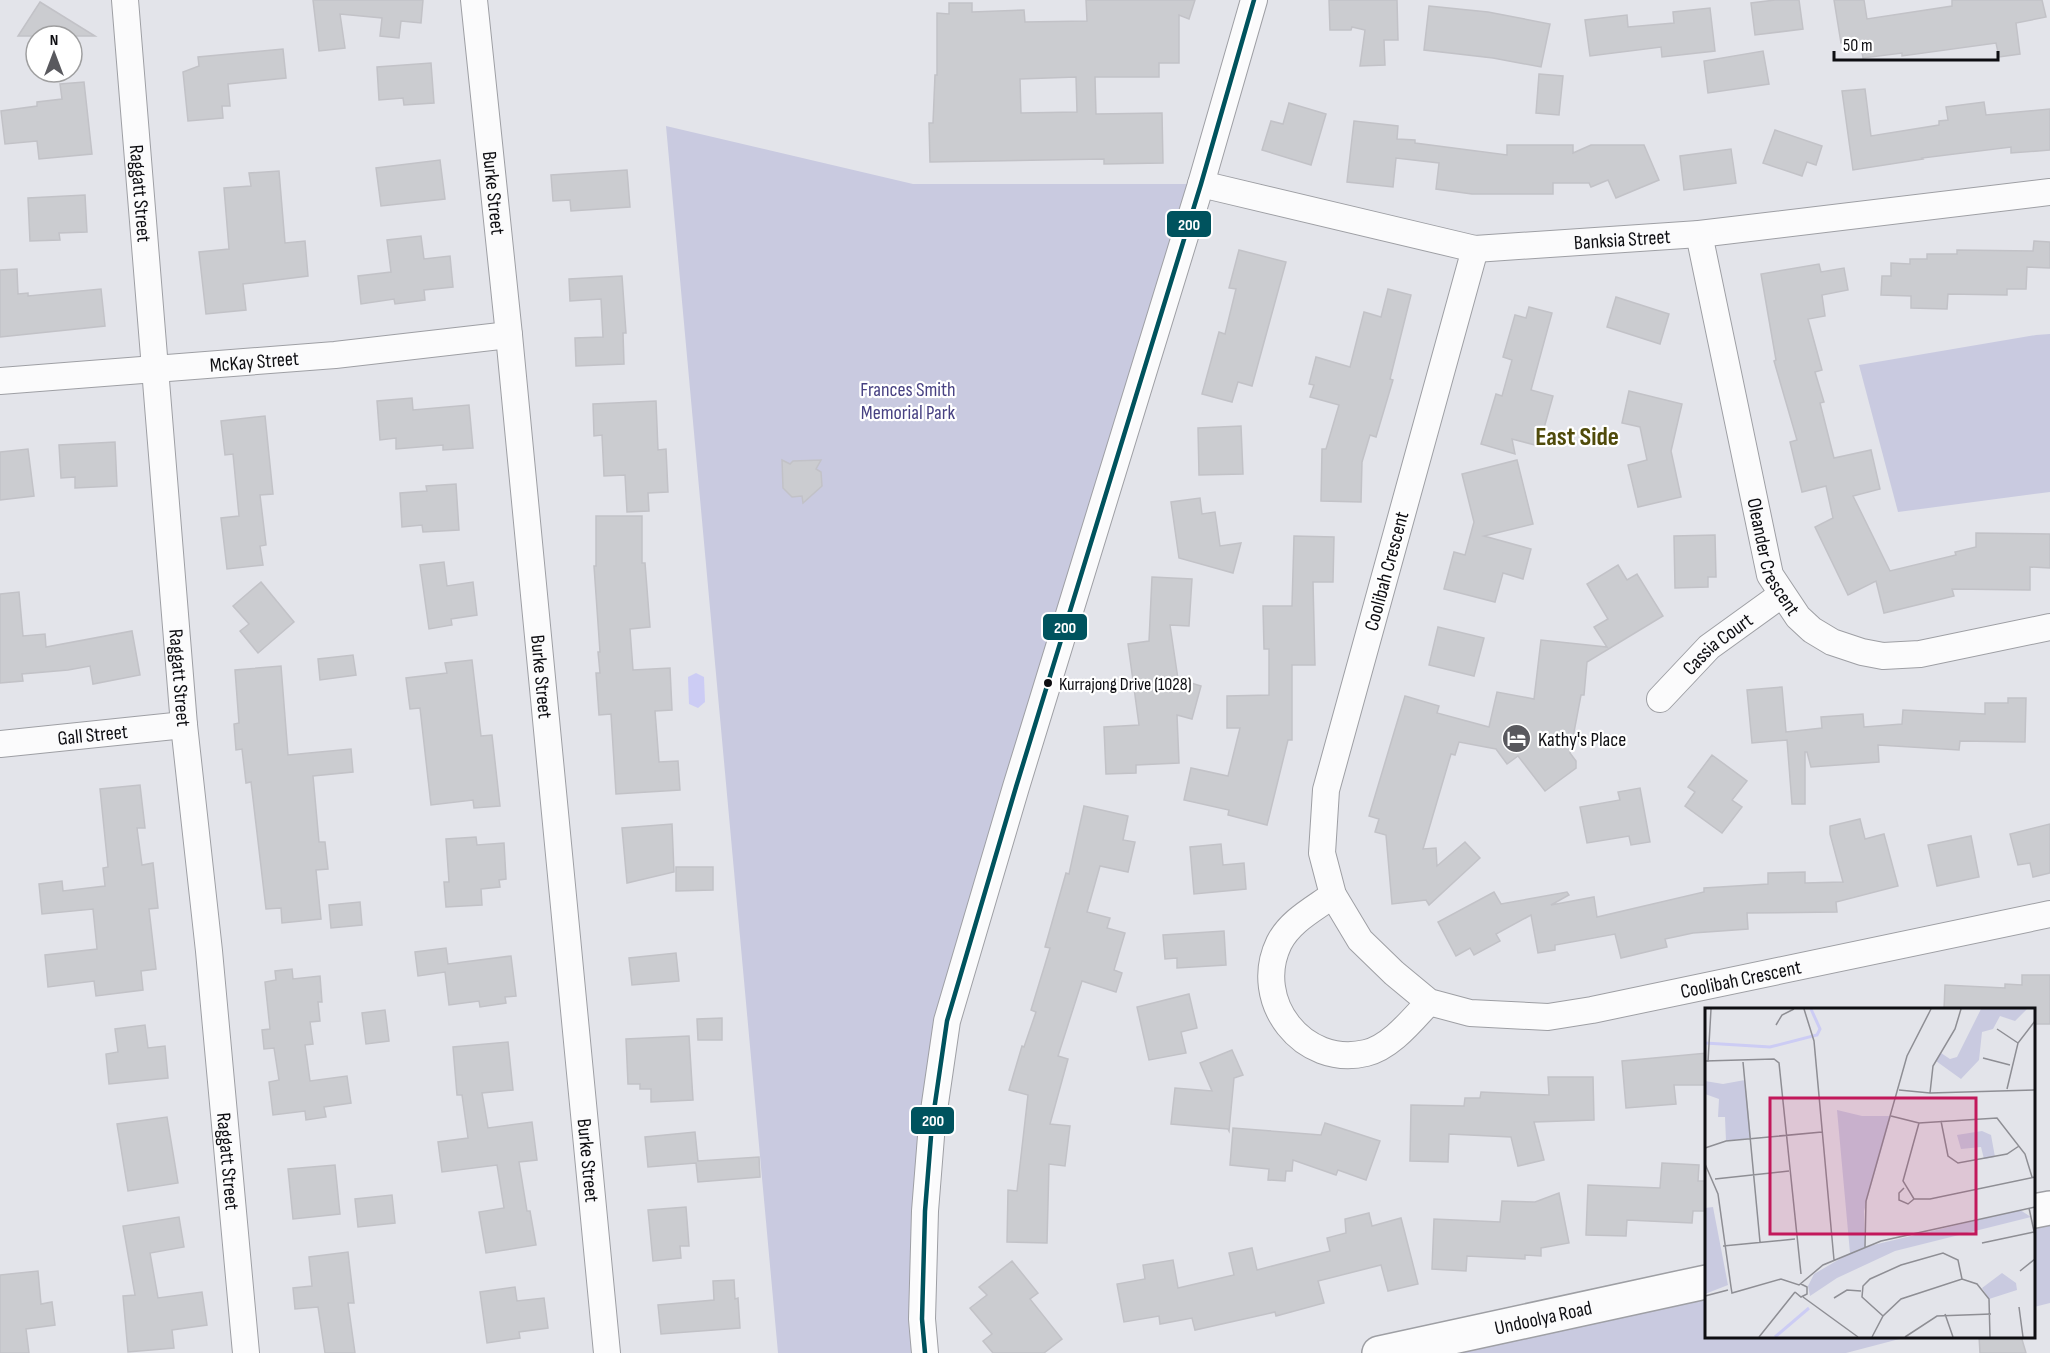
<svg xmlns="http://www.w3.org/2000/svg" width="2050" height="1353" font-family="'Sofia Sans Condensed',sans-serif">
<rect width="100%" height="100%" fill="#e3e4ea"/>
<g fill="#c9cae0">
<polygon points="666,126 913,184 1201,184 947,1021 925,1353 778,1353"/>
<polygon points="2050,334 2050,492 1898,512 1859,365 2036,335"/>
<polygon points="2050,1208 2050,1303 2034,1307 2034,1211"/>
<polygon points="1706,1282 1706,1336 1907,1337 1846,1353 1379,1353"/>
</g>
<polygon fill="#ccccf4" points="696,673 704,677 705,702 698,708 689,704 688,677"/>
<g fill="#cbccd0" stroke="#c2c2c7" stroke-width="1.5" fill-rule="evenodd">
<polygon points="313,0 423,0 421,23 401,21 399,38 380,36 382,18 340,14 345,48 319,51"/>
<path d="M 1086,0 L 1195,0 L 1189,19 L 1179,15 L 1179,63 L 1159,63 L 1159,77 L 1095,77 L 1096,114 L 1162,113 L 1163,163 L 1104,164 L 1104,159 L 930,162 L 929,123 L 933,123 L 935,75 L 937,75 L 937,13 L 949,14 L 949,3 L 972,3 L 972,12 L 1024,10 L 1025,22 L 1087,21 ZM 1076,77 L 1077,112 L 1021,113 L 1020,79 Z"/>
<polygon points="1329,0 1397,0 1398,40 1384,40 1385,65 1360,66 1365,30 1352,27 1351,30 1330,30"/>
<polygon points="1775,0 1799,0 1803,29 1755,35 1751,3"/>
<polygon points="1834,0 1864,0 1867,19 1952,6 1952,0 2042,0 2046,17 2016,23 2020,54 1999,57 1996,43 1902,56 1902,53 1863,58 1860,41 1841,43"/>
<polygon points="40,2 95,36 18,36"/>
<polygon points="1429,6 1488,12 1550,24 1541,67 1493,58 1424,50"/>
<polygon points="1710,8 1715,51 1662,57 1661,47 1590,56 1585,20 1627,15 1628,27 1674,23 1673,12"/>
<polygon points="283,49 286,78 228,84 230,106 222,106 223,118 188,121 183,72 199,66 198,57"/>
<polygon points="1763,51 1769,84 1708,93 1704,61"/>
<polygon points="431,63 434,103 404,105 403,98 379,100 377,67"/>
<polygon points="1539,74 1563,76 1559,115 1536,113"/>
<polygon points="84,82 92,154 39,159 37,141 5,144 1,111 37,106 37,102 62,99 60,84"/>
<polygon points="1865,89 1871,136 1939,125 1939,121 1948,120 1946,107 1984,102 1986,115 2050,109 2050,150 2011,153 2011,147 1922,158 1923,159 1853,170 1842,91"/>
<polygon points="1289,103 1326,114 1311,165 1262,150 1271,121 1283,124"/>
<polygon points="1354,121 1398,126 1397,139 1415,140 1415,143 1507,155 1507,145 1573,145 1573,153 1591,145 1644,145 1659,180 1616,198 1608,180 1591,187 1589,183 1553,183 1553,194 1472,194 1436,189 1439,163 1396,158 1393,187 1347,182"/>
<polygon points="1775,130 1822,146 1816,165 1807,162 1802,176 1763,163"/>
<polygon points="1731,149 1736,183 1684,190 1680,156"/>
<polygon points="440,160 445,199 381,206 376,168"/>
<polygon points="627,170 630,207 571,211 570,200 553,201 551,175"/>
<polygon points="279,171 285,243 305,241 308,276 243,284 246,310 206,314 199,252 229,249 224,188 251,186 249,173"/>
<polygon points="85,195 87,232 59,233 60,240 30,241 28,198"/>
<polygon points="421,236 424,259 450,256 453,287 424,290 425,300 395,304 394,299 361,304 358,276 391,272 387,240"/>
<polygon points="2034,241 2050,242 2050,268 2027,267 2026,289 2007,289 2007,295 1948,294 1947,309 1911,308 1911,296 1881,295 1882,276 1891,276 1891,263 1910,264 1910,259 1927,259 1927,254 1957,254 1957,250 2033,251"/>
<polygon points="1239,250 1286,262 1252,386 1238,382 1232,402 1202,394 1219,332 1225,334 1236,289 1229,288"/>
<polygon points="1819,264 1821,272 1844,268 1848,290 1822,295 1825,316 1808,319 1822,370 1815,372 1824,402 1820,403 1834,458 1871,450 1880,489 1853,496 1890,571 1956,555 1955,552 1976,547 1976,533 2050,534 2050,568 2030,567 2030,590 1952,589 1954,596 1884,613 1876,581 1848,595 1815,527 1833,518 1826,486 1802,492 1790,442 1797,440 1774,361 1776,360 1761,274"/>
<polygon points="17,269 18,294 28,293 28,296 101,289 105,326 0,337 0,270"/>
<polygon points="622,276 626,333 623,333 624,364 576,366 575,338 603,337 601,299 570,301 569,279"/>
<polygon points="1388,289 1411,295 1390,379 1393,380 1376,437 1370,435 1362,462 1361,502 1321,501 1322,449 1326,449 1339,405 1310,397 1314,385 1309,384 1316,357 1350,367 1364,312 1381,317"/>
<polygon points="1616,297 1669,314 1660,344 1607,327"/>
<polygon points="1529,307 1552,313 1531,390 1553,396 1539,446 1512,439 1515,454 1481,444 1496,394 1502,396 1512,360 1503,357 1515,315 1526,318"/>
<polygon points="1629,391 1682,404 1671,451 1681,497 1638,507 1628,465 1647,460 1640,427 1622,423"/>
<polygon points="412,398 413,410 469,405 473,448 443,450 443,445 396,449 396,438 380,440 377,401"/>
<polygon points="656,401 658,450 666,449 668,492 648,493 649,511 627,512 625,475 604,476 602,435 594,436 593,404"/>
<polygon points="265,416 273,494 260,495 266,545 260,546 263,565 227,569 221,518 239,516 233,454 225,455 221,421"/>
<polygon points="1241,426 1243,474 1199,475 1198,428"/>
<polygon points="115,442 117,486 75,488 75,477 61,478 59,445"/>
<polygon points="28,449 34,496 0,500 0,452"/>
<polygon points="782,460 790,464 793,461 821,460 816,469 821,472 822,486 803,503 802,496 792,497 783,488"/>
<polygon points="1517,460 1533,524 1484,536 1531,549 1523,579 1503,573 1495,602 1444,589 1454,552 1465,555 1474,522 1462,474"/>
<polygon points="456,484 459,530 423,532 422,525 402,527 400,493 427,491 426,486"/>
<polygon points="1200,498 1202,514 1215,512 1220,546 1241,543 1233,573 1179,558 1171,502"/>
<polygon points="596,516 642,516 642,563 645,563 650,627 630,629 633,670 670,668 672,710 655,711 659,762 678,761 680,790 616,794 611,714 599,715 596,673 600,673 598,652 600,652 594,566 596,566"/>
<polygon points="1715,535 1716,577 1708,577 1708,587 1675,588 1674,536"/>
<polygon points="1294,536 1334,537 1333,582 1313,582 1315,665 1292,665 1292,740 1288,740 1267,825 1228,815 1229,810 1184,800 1191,768 1228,776 1240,728 1227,728 1227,696 1269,695 1269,649 1264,649 1263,606 1292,606"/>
<polygon points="444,562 447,586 473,582 477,615 451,619 452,625 429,629 420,565"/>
<polygon points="1618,565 1627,580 1637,574 1663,616 1587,662 1584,695 1581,695 1570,753 1576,761 1576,768 1545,791 1518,756 1507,764 1496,749 1459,742 1455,755 1451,754 1423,849 1436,848 1437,866 1465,842 1480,858 1429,905 1426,900 1392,904 1386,835 1375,832 1379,819 1369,816 1405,696 1439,706 1437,713 1489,727 1497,692 1534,699 1541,640 1607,647 1594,627 1608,619 1587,584"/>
<polygon points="1152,577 1192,579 1189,626 1170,625 1178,679 1201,686 1192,719 1177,715 1179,763 1136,765 1136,773 1106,774 1104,727 1139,725 1128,644 1149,641"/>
<polygon points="261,582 294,622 258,653 240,631 249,624 233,606"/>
<polygon points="19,592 23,636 45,634 46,647 132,631 140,675 93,684 90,666 68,670 22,674 23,681 0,683 0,594"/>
<polygon points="1438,627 1484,638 1474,676 1429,665"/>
<polygon points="353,655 356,675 320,680 318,659"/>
<polygon points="472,660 481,736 492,735 500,806 474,808 473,800 431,805 420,708 410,709 406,678 447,673 445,663"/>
<polygon points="281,666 288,755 351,749 353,772 313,776 319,842 325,842 328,869 316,870 321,919 282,923 281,908 266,909 251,782 246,783 242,749 236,750 234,724 239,723 235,670"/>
<polygon points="1782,687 1786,732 1822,728 1821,717 1863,714 1864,727 1902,724 1903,710 1985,714 1985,703 2008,703 2008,698 2026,698 2025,742 1960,741 1959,750 1878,745 1879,762 1811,767 1807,752 1805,752 1805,804 1792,804 1787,740 1752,743 1747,690"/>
<polygon points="1712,755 1747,781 1732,800 1742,807 1722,833 1685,806 1695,792 1688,787"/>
<polygon points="140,785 145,828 137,828 142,865 153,863 158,908 149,909 156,969 141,971 143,990 96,996 94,981 48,987 45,955 97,949 93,909 42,914 39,884 62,881 63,891 105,886 103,868 108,867 100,789"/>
<polygon points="1640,788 1650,842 1631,845 1629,836 1587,843 1580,807 1620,800 1618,792"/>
<polygon points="1084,806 1128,816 1123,840 1135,842 1128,872 1100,866 1087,912 1110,918 1107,928 1125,933 1114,970 1122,973 1116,992 1082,981 1058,1056 1068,1059 1050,1124 1070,1126 1065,1166 1049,1164 1047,1243 1007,1242 1008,1190 1017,1191 1028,1095 1009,1090 1022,1046 1024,1047 1036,1012 1031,1010 1050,948 1045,947 1066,873 1069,874"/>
<polygon points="1860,819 1865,839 1884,834 1898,886 1836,902 1837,912 1747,913 1748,929 1693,933 1665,939 1667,947 1621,958 1615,934 1555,945 1555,950 1538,953 1531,915 1496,934 1500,941 1474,955 1470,948 1456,956 1438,922 1494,892 1501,904 1567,892 1569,895 1551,905 1594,897 1597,917 1704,892 1704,888 1768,884 1768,873 1805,872 1805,883 1843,882 1830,834 1830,826"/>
<polygon points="672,824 674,872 627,883 622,828"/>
<polygon points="2050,824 2050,873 2033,877 2030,863 2018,865 2010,834"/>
<polygon points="1971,836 1979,877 1937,886 1928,845"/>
<polygon points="476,837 477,845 504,843 506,879 499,880 500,887 481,889 482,905 446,907 444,882 449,882 446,839"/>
<polygon points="1221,844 1223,865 1244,863 1246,889 1194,894 1190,847"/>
<polygon points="676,867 713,867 713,890 676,891"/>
<polygon points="360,902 362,925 331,928 329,905"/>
<polygon points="1224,931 1226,965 1177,968 1177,958 1165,959 1163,935"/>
<polygon points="446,948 448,964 511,956 516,996 505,997 506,1003 480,1007 479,1001 449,1005 445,972 418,976 415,952"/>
<polygon points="676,953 679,981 632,985 629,958"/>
<polygon points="292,969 293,979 320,976 322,1002 318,1002 320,1021 310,1022 313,1044 305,1045 310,1081 347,1076 351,1103 324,1107 326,1117 306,1120 305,1111 273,1115 269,1082 279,1080 274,1048 264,1049 262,1030 270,1029 265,982 276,980 275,971"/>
<polygon points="2022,975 2050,975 2050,1024 2034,1024 2034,1010 1944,1010 1945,985 2005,988 2005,984 2022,985"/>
<polygon points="1189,994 1197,1028 1181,1032 1186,1053 1149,1060 1137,1007"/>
<polygon points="385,1010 389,1041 366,1044 362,1013"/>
<polygon points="722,1018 722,1040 698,1040 697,1019"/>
<polygon points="145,1025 148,1048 165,1046 168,1078 109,1084 106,1054 118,1052 115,1029"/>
<polygon points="689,1036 693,1100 651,1102 651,1089 640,1089 640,1084 628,1084 626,1039"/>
<polygon points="508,1042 513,1090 482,1093 488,1128 532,1122 537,1160 519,1162 527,1211 530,1211 536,1245 486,1253 479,1212 504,1208 497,1165 442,1172 438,1142 468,1138 462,1095 457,1095 453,1047"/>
<polygon points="1232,1050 1243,1075 1234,1078 1229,1131 1228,1129 1171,1124 1175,1088 1212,1091 1200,1063"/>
<polygon points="1707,1053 1707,1085 1674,1085 1676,1104 1626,1108 1622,1061"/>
<polygon points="1548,1077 1593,1077 1594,1120 1534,1122 1544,1160 1518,1166 1511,1137 1449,1134 1448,1162 1410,1161 1411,1105 1464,1106 1465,1098 1480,1098 1481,1092 1549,1095"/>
<polygon points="167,1117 178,1183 128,1191 117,1124"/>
<polygon points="1325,1123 1380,1141 1366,1180 1338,1170 1336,1175 1293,1160 1292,1171 1286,1171 1285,1181 1268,1180 1269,1169 1230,1165 1233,1128 1321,1135"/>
<polygon points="695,1132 698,1161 759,1157 760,1177 698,1182 696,1163 648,1167 645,1137"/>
<polygon points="1662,1163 1699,1165 1698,1181 1707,1181 1707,1211 1693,1211 1692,1223 1627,1220 1626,1236 1586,1235 1588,1185 1660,1188"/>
<polygon points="335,1165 340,1214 293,1219 288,1169"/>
<polygon points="1559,1193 1569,1243 1541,1248 1541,1256 1525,1255 1525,1259 1467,1256 1466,1271 1432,1269 1434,1219 1500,1222 1502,1201 1535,1202"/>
<polygon points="392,1195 395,1223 358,1227 355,1199"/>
<polygon points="686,1207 689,1246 680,1246 681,1258 653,1261 648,1210"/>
<polygon points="1369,1213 1372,1226 1401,1218 1418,1284 1388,1291 1381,1265 1318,1281 1324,1303 1276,1316 1275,1312 1195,1330 1192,1318 1160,1324 1159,1316 1124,1322 1117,1284 1145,1279 1143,1265 1173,1260 1178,1288 1234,1275 1229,1253 1252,1248 1257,1270 1330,1251 1327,1238 1346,1233 1345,1219"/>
<polygon points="179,1217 184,1247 150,1253 158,1298 202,1292 207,1325 172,1330 174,1348 128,1352 123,1296 135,1295 123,1226"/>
<polygon points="348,1252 354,1303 348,1303 355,1353 325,1353 318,1307 295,1309 293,1288 312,1286 309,1257"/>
<polygon points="1012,1261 1038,1293 1030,1299 1062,1339 1044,1353 993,1353 983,1341 992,1334 970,1308 987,1295 979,1287"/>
<polygon points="38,1271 41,1304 52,1302 55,1325 26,1329 29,1353 0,1353 0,1275"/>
<polygon points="734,1280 735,1299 738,1298 740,1328 661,1334 658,1305 714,1300 713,1281"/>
<polygon points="515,1287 517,1301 544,1298 548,1328 519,1332 520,1338 487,1343 480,1292"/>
<polygon points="1979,1336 2021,1336 2026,1353 1980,1353"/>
</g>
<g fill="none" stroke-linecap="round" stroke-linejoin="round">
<defs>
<g id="minor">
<path id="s1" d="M 125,0 L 184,725 L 209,951 L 246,1353"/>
<path id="s2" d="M 474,0 L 509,335 L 607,1353"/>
<path id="s3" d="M 1201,184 L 1475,249 L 1699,234 L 2050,192"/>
<path id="s4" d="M 1699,234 L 1770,575 L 1798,617 L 1812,630 L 1832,642 L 1862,652 L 1883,656 L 1920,654 L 2050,627"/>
<path id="s5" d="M 1475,249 L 1326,790 L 1322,853 L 1333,895 L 1360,940 L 1394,973 L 1429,1002 L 1470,1013 L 1548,1017 L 1592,1010 L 2050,914"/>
<path id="s6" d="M 0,381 L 335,355 L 509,335"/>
<path id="s7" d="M 1660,699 L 1709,647 L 1781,595"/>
<path id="s8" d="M 0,744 L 184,725"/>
<path d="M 1333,895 C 1314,909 1290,921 1279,943 C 1251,1001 1303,1068 1366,1053 C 1391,1047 1412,1020 1429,1002"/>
<polyline points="925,1353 922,1319 925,1211 932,1124 947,1021 1016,787 1201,184 1254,0"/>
</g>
<g id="major">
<polyline points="2034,1211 2050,1208"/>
<path id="s9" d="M 1379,1353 L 1706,1282"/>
</g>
</defs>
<use href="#minor" stroke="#9e9fa4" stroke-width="28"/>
<use href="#major" stroke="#9e9fa4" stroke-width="36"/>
<use href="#minor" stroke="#fbfbfc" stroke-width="26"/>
<use href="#major" stroke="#fbfbfc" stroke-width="33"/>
<defs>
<polyline id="bus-1" points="925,1353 922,1319 925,1211 932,1124 947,1021 1016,787 1201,184 1254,0"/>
</defs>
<use href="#bus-1" stroke="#fff" stroke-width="9"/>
<use href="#bus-1" stroke="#00535e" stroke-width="4.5"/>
</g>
<defs>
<symbol id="hotel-disc" viewBox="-11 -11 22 22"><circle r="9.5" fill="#59595e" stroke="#fff"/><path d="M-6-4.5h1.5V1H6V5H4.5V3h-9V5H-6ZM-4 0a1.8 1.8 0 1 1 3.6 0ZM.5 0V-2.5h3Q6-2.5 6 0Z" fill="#fff"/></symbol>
</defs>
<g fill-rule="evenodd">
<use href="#hotel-disc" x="1500" y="722" width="33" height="33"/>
</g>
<circle fill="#0e0e12" stroke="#fff" stroke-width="2" cx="1048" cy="683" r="5"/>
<g text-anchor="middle" stroke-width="4.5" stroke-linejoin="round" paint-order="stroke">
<g font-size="18" fill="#0e0e12" stroke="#fff" text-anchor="start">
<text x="1059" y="690">Kurrajong Drive (1028)</text>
</g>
<g font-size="20" fill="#0e0e12" stroke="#fff">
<text dy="7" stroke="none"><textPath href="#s1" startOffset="194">Raggatt Street</textPath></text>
<text dy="7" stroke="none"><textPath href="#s2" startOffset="194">Burke Street</textPath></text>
<text dy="7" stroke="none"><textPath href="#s3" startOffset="429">Banksia Street</textPath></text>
<text dy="7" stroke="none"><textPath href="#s6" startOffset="255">McKay Street</textPath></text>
<text dy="7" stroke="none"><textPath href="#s4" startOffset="332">Oleander Crescent</textPath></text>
<text transform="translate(1386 571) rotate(-75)" y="7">Coolibah Crescent</text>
<text dy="7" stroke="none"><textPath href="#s7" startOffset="80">Cassia Court</textPath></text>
<text dy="7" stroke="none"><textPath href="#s2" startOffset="680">Burke Street</textPath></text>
<text dy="7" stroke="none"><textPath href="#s1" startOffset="680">Raggatt Street</textPath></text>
<text dy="7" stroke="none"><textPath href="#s8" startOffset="93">Gall Street</textPath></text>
<text dy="7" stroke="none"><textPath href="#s5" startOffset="1130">Coolibah Crescent</textPath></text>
<text dy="7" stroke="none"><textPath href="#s2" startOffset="1166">Burke Street</textPath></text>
<text dy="7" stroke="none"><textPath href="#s1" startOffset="1166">Raggatt Street</textPath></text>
<text dy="7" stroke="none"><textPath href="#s9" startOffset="168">Undoolya Road</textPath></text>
</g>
<g font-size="20" fill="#474182" stroke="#fff">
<text x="908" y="396">Frances Smith<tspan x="908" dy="23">Memorial Park</tspan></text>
</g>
<g font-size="20" fill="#0e0e12" stroke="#fff" text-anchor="start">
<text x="1538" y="746">Kathy's Place</text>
</g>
<g font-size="26" font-weight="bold" fill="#504b0b" stroke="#fff">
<text x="1577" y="445">East Side</text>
</g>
</g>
<g transform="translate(1705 1008)">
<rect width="330" height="330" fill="#e3e4ea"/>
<path d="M 276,1 L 322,1 L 310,13 L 295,8 L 288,21 L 277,24 L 274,52 L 256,71 L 231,53 L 236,45 L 245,51 L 252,49 ZM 40,72 L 46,130 L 21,133 L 20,109 L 13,109 L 14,91 L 0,86 L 0,73 L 18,76 ZM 132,102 L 157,108 L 186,108 L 159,203 L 160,239 L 315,202 L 326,209 L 190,243 L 132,270 L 105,288 L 103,278 L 109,266 L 145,245 ZM 277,123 L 286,127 L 290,149 L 279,151 L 276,139 L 256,141 L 252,127 ZM 8,199 L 23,277 L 0,286 L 0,200 ZM 297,265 L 311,275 L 312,282 L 284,291 L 277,280 Z" fill="#c9cae0"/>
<path fill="none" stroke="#ccccf4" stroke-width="3" d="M 0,35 L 65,39 L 112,27 L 115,21 L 106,1M 70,329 L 104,300"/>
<path fill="none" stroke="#8e8e94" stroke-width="1.5" d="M 99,1 L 109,33 L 129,252M 71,17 L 77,7 L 89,1M 292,21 L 313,35M 278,50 L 305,57M 0,53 L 69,51 L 74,55 L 96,266M 3,54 L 6,1M 38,54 L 55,234M 302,81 L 313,35 L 330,13M 194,82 L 225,85 L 330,82M 225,85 L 228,58 L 250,21 L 256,1M 186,108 L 214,115 L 292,110 L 320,146 L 327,169M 236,113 L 243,148 L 253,155 L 302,146 L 314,138M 214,115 L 198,173 L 209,191 L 225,191 L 330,169M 0,140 L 21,133 L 117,124M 0,156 L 13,186 L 26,279M 10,171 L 84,163M 199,180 L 194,185 L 194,192 L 203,196 L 209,191M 324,200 L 330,228M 277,235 L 329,224M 18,238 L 90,231M 160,239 L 161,193 L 202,48 L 226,1M 315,263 L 330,251M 26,279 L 27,285 L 76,271 L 94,277 L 118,257 L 176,233 L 330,199M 90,284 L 96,289 L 102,286 L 102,279 L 96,276M 0,288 L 23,282M 98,289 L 153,329M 129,290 L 142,282 L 156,283M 314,299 L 318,329M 240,306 L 248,329M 178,308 L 157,289 L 158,278 L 165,271 L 196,257 L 238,245 L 253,252 L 257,271M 54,329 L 90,284M 167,329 L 178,308 L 196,291 L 257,271 L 272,276 L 284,291 L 285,329M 200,329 L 232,308 L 286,306"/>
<path fill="#c2185b" fill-opacity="0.15" stroke="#c2185b" stroke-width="3" d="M 65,90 L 271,90 L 271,226 L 65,226 Z"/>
<rect width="330" height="330" fill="none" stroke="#0e0e12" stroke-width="3"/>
</g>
<g stroke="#fff" stroke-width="2">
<rect x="1166" y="210" width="46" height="28" rx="6" fill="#00535e"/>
<rect x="1042" y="613" width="46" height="28" rx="6" fill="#00535e"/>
<rect x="910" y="1106" width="45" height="29" rx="6" fill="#00535e"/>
</g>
<g font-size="16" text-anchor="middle" font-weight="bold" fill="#fff">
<text x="1189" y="230">200</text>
<text x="1065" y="633">200</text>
<text x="933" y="1126">200</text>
</g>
<g transform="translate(54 54)"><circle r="28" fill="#ffffff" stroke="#9f9fa0" stroke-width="1.5"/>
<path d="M0-4.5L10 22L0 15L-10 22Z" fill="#59595e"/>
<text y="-9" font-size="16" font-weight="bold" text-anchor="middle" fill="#0e0e12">N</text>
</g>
<path d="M1834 51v9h164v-9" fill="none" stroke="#0e0e12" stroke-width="3"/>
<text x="1843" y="51" font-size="18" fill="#0e0e12" stroke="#ffffff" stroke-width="4.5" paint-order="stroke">50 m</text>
</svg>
